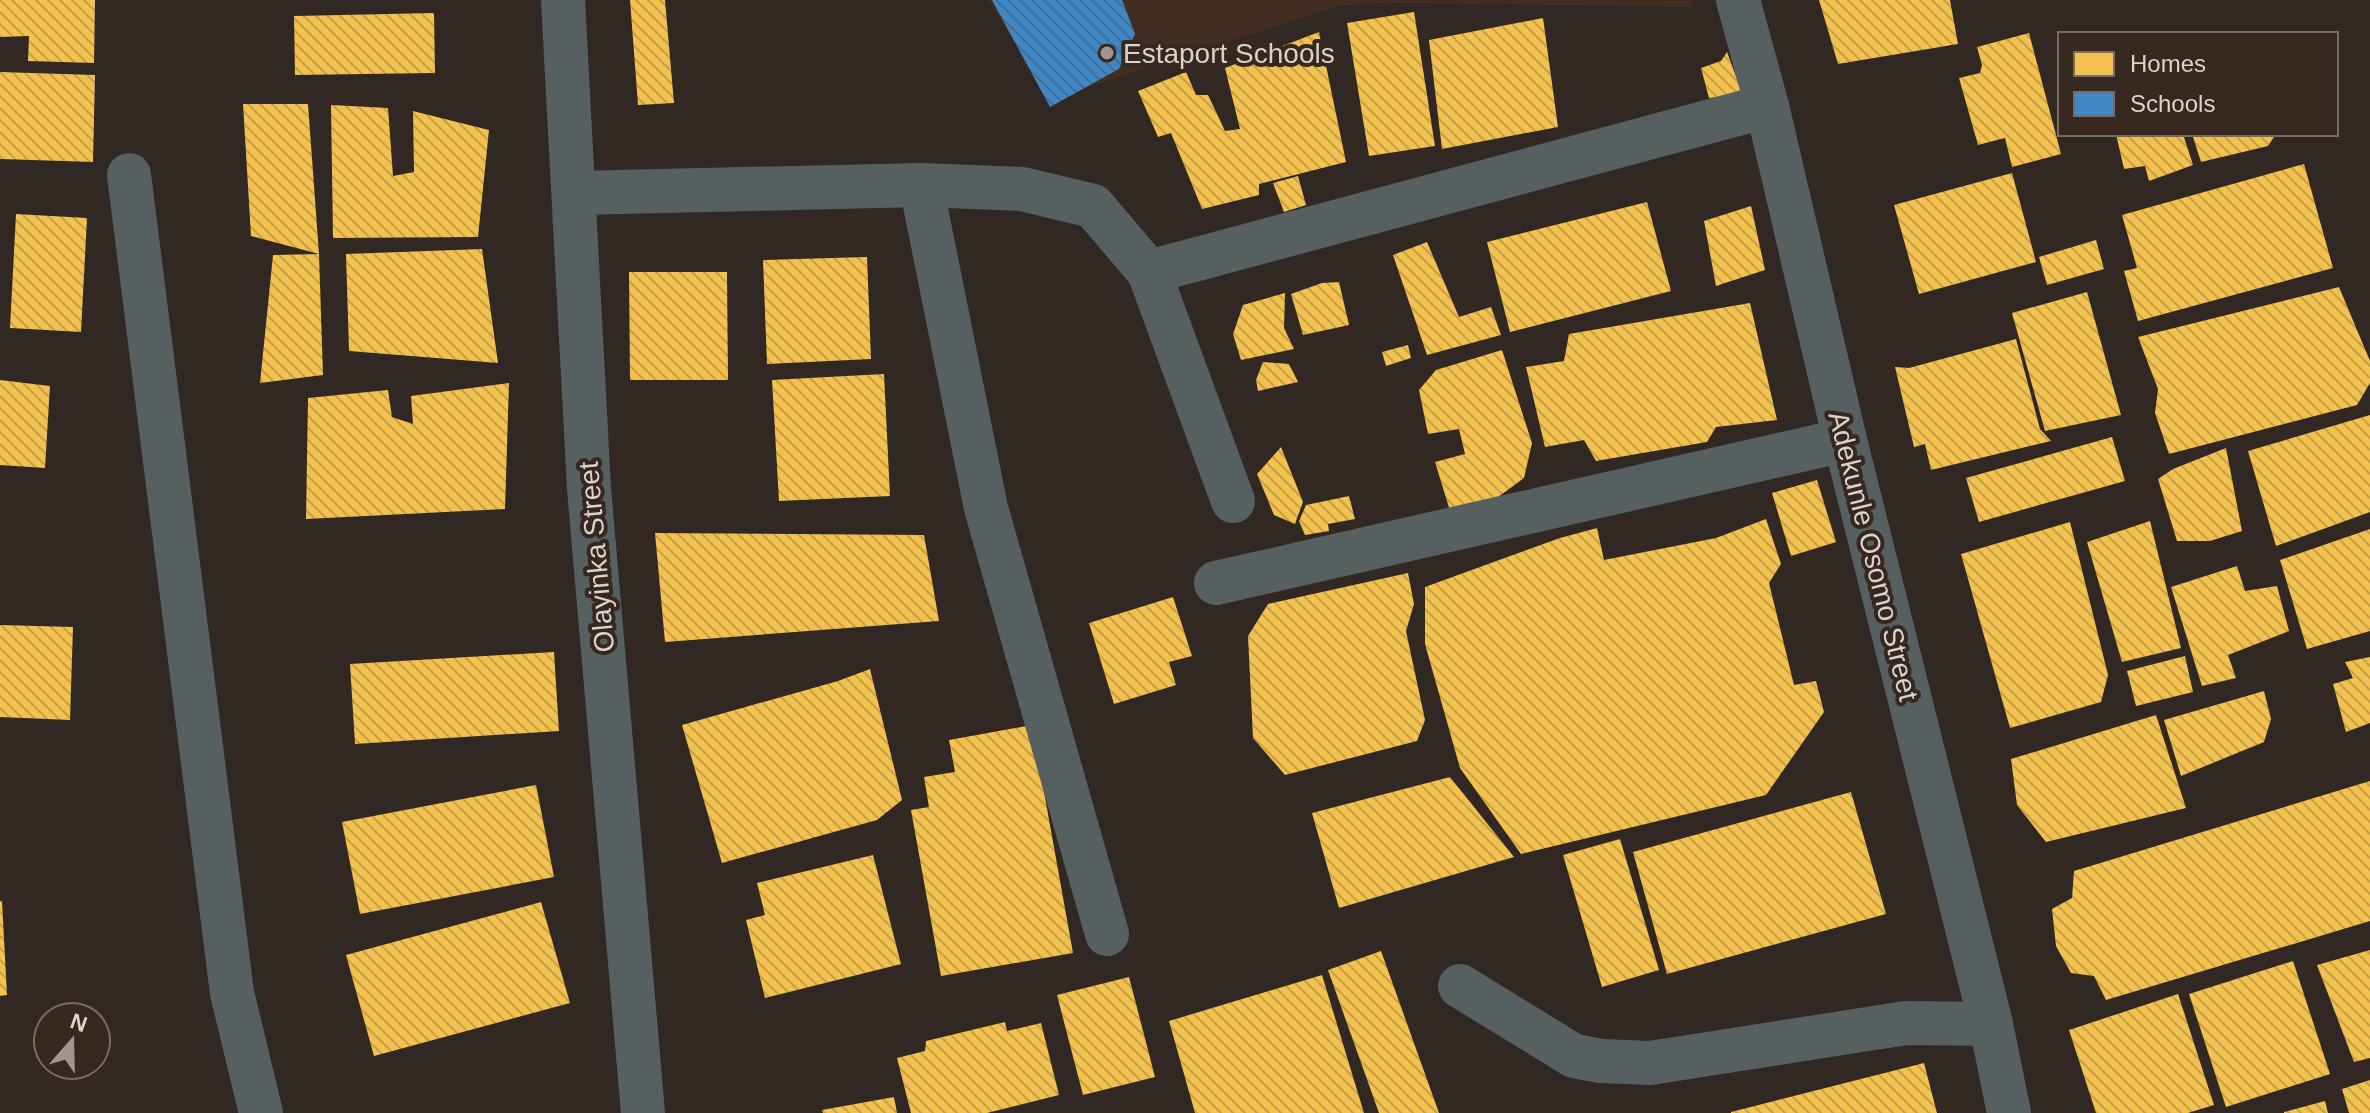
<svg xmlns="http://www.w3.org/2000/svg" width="2370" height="1113" font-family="Helvetica,sans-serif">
<defs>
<pattern id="homes-back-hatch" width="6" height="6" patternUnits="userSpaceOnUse" patternTransform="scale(2)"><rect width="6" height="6" fill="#f2c14e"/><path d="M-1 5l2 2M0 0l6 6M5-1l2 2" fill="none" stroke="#c6a04a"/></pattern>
<pattern id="schools-back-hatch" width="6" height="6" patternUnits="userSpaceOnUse" patternTransform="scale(2)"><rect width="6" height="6" fill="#3f88c5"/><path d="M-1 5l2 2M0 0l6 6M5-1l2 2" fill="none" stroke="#406e95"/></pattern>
</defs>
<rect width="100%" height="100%" fill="#312824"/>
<polygon fill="#412d22" points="988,0 1692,0 1693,7 1388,3 1338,6 1051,99"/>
<g fill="url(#homes-back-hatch)">
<polygon points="0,0 95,0 94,63 28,61 29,36 0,37"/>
<polygon points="630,0 665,0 674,103 638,105"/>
<polygon points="1819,0 1950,0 1958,44 1838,64"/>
<polygon points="1414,12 1435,146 1369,156 1347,23"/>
<polygon points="434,13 435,73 295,75 294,16"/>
<polygon points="1543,18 1558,127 1442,149 1429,40"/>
<polygon points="1319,32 1346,162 1259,184 1259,195 1202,209 1171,133 1158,137 1138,91 1186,72 1196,95 1208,95 1225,131 1240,129 1225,68"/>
<polygon points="2029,33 2061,154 2012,167 2005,138 1978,145 1959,78 1980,73 1982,65 1977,47"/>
<polygon points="1727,52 1741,90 1728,96 1709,98 1701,68 1721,61"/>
<polygon points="0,72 95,75 93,162 0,159"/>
<polygon points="243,104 308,104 319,254 251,236"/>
<polygon points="331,105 388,108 393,176 414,172 413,111 489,130 478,237 333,238"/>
<polygon points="2116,134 2183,134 2193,165 2149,181 2145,166 2124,169"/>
<polygon points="2192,134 2276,134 2268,146 2201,162"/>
<polygon points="2304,164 2333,268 2138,321 2124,271 2137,268 2122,215"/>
<polygon points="2012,173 2036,262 1919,294 1894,205"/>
<polygon points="1298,176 1306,205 1284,212 1273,183"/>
<polygon points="1647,202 1671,291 1510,332 1487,242"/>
<polygon points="1751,206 1765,270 1716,286 1704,221"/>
<polygon points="16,214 87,218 81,332 10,328"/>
<polygon points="2096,240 2104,269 2047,285 2039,257"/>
<polygon points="1427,242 1459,317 1491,307 1501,335 1427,355 1393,255"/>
<polygon points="482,249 498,363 349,351 346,254"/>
<polygon points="319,254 323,375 260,383 273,255"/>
<polygon points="867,257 871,359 767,364 763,260"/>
<polygon points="629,272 727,272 728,380 630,380"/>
<polygon points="1339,282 1349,325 1303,335 1291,294 1322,283"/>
<polygon points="2339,287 2370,361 2370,383 2357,405 2169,454 2155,413 2158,389 2138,337"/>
<polygon points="2087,292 2121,415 2045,431 2012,313"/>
<polygon points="1285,293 1284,328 1294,349 1241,360 1233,334 1243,305"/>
<polygon points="1750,303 1777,420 1716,427 1707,442 1596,461 1584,440 1545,447 1526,367 1564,361 1569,334"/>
<polygon points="2016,339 2040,429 2051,441 1931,470 1925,444 1914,447 1895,367 1909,368"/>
<polygon points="1408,345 1411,358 1386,366 1382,352"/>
<polygon points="1502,350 1532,443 1524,478 1494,500 1451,514 1435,462 1465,454 1459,429 1428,434 1419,390 1436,370"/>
<polygon points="1263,362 1289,364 1298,382 1258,391 1256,380"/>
<polygon points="884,374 890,496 779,501 772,380"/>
<polygon points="0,380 50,386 45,468 0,465"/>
<polygon points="509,383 505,509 306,519 308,398 388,390 392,417 413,424 411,396"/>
<polygon points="2370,415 2370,512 2276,546 2248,451"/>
<polygon points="2112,437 2125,481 1979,522 1966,478"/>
<polygon points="1281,447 1303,502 1295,524 1274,515 1257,474"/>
<polygon points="2226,448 2242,531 2210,541 2177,541 2158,479 2173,469"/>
<polygon points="1817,480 1836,542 1791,556 1772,493"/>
<polygon points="1349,496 1355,519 1328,524 1329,531 1305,535 1299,521 1306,505"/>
<polygon points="1766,519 1781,564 1769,583 1794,685 1816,681 1824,712 1766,795 1521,854 1460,768 1425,644 1425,587 1560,538 1597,528 1604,560 1716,538"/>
<polygon points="2150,521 2181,648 2122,662 2087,542"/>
<polygon points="2070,522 2108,675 2101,702 2010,728 1961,554"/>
<polygon points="2370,529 2370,631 2307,649 2280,560"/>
<polygon points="655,533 924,535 939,621 665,642"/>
<polygon points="2237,566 2245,591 2277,586 2289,631 2228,655 2236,678 2202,686 2171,587"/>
<polygon points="1408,573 1414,604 1406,631 1425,720 1417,741 1285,775 1253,738 1248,636 1268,604"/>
<polygon points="1173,597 1192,656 1169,662 1176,685 1114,704 1089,623"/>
<polygon points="0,625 73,627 70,720 0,717"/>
<polygon points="554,652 559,731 355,744 350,664"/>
<polygon points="2185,656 2193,692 2136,706 2127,671"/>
<polygon points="2370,657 2370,723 2346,732 2333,684 2353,678 2345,662"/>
<polygon points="870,669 902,800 877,820 722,863 682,725 838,681"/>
<polygon points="2264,691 2271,719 2264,742 2181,776 2164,720"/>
<polygon points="2156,715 2186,808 2046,842 2017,805 2011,759"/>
<polygon points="1032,725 1073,953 941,976 911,810 929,807 924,777 955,772 949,740"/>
<polygon points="1450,777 1514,857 1339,908 1312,813"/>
<polygon points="2370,781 2370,921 2106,1000 2094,976 2071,973 2056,946 2052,909 2072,898 2074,871"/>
<polygon points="536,785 554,877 360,914 342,822"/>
<polygon points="1851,792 1886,914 1667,974 1633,852"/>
<polygon points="1620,839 1659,970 1602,987 1563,855"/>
<polygon points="873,855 901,964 765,998 746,920 765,915 757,883"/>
<polygon points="0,901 2,901 7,995 0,996"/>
<polygon points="541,902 570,1003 374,1056 346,955"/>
<polygon points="2370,950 2370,1058 2354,1062 2317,965"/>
<polygon points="1381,951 1439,1113 1379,1113 1328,970"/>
<polygon points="2293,961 2330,1074 2226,1107 2189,994"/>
<polygon points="1322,975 1364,1113 1195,1113 1169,1021"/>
<polygon points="1129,977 1155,1077 1083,1095 1057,995"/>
<polygon points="2178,994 2214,1105 2188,1113 2096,1113 2069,1030"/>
<polygon points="1005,1022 1007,1031 1041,1023 1059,1095 987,1113 911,1113 897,1058 925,1051 926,1041"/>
<polygon points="1924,1063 1937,1113 1731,1113 1731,1112"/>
<polygon points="2370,1080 2370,1113 2349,1113 2342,1089"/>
<polygon points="894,1097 897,1113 823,1113 822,1110"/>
<polygon points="2325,1101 2328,1113 2284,1113 2284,1112"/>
</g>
<polygon fill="url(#schools-back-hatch)" points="992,0 1122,0 1135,34 1119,69 1050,107"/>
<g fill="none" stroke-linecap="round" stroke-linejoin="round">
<g stroke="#566060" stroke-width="44">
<polyline points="563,0 589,488 643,1113"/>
<polyline points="1738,0 1767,106 1845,440 1991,1024 2009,1113"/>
<polyline points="129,175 232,993 261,1113"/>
<polyline points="921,185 986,508 1107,934"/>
<polyline points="575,193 921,185 1022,189 1093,206 1149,272 1233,501"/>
<polyline points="1149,272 1767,106"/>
<polyline points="1216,583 1845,440"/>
<polyline points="1460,986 1574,1056 1601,1061 1650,1063 1906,1023 1991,1024"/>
</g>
</g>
<circle fill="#a09691" stroke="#36271f" stroke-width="3" cx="1107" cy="53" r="8"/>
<g text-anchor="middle" stroke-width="8" stroke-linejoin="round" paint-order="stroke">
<g font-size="28" fill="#dcd1cc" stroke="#36271f" text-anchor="start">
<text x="1123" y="63">Estaport Schools</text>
</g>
<g font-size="28" fill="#dcd1cc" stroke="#36271f">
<text transform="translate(1874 556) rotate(76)" y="10">Adekunle Osomo Street</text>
<text transform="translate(596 557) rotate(-95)" y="10">Olayinka Street</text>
</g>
</g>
<rect x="2058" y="32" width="280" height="104" fill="#36271f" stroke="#786b64" stroke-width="2"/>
<rect x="2074" y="52" width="40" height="24" fill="#f2c14e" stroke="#786b64" stroke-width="2"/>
<text x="2130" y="72" font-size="24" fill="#dcd1cc">Homes</text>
<rect x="2074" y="92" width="40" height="24" fill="#3f88c5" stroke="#786b64" stroke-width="2"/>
<text x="2130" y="112" font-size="24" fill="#dcd1cc">Schools</text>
<g transform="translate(72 1041) rotate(20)"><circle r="38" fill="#36271f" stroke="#786b64" stroke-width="2"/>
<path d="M0-6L14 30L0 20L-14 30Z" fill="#a09691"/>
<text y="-12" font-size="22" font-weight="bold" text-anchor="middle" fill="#dcd1cc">N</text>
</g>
</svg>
